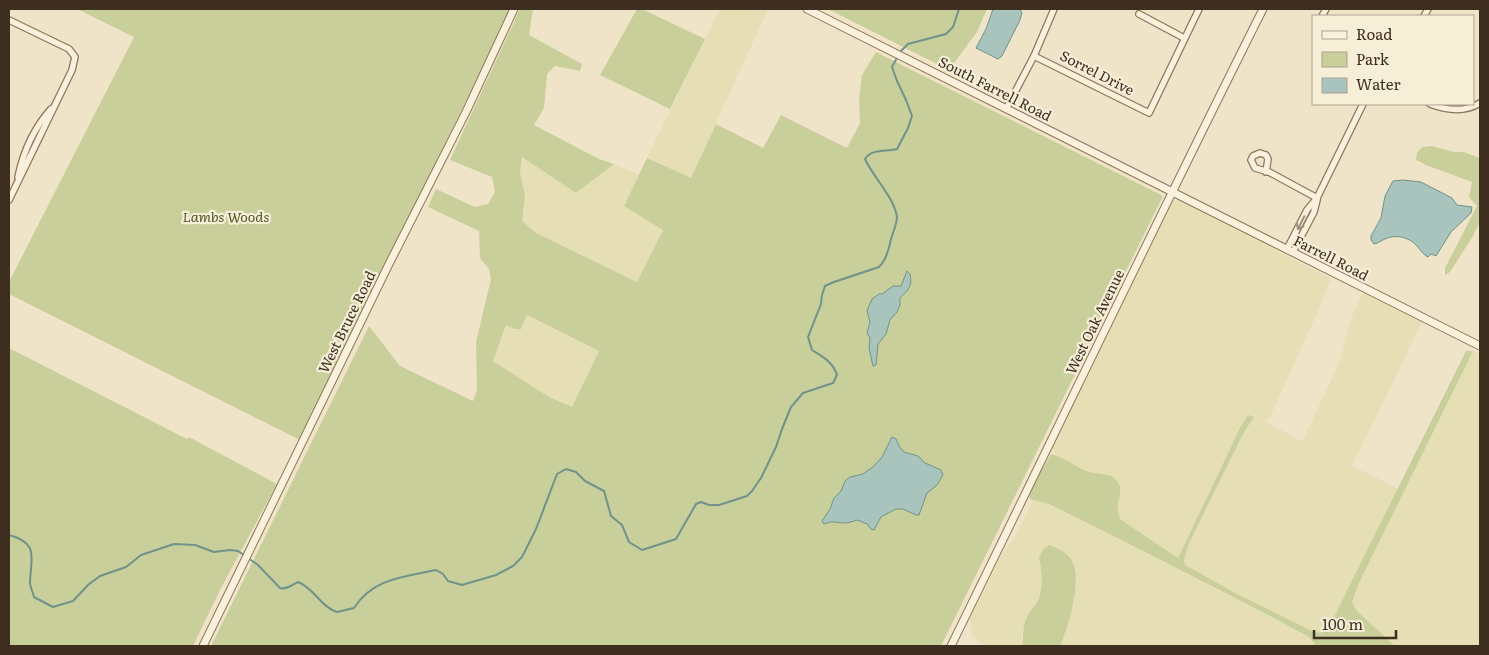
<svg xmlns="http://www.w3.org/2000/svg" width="1489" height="655" font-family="Literata,serif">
<rect width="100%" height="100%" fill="#f0e4c8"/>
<g fill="#e6deb5">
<polygon points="720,9 768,9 691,178 647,158"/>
<polygon points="522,157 576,193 614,164 639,175 624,206 663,229 637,282 536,233 522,221 525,196 520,172"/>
<polygon points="1174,200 1178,200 1330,278 1330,281 1319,309 1269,419 1265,421 1302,442 1340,361 1346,335 1354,311 1363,293 1422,322 1352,466 1399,489 1328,630 1321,633 1314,632 1239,595 1185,565 1184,560 1189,543 1244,432 1253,417 1240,428 1178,558 1120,519 1117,513 1117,503 1120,489 1111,476 1088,471 1058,456 1051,448"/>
<polygon points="526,315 599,351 572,407 549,397 493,361 506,325 515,329 524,324"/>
<polygon points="1473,351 1480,355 1480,646 1395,646 1356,610 1352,602 1358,585"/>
<polygon points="1033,500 1049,504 1162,560 1212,587 1309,637 1315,644 1315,646 1060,646 1071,608 1077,580 1039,558 1041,566 1041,589 1039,598 1026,618 1022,633 1022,646 987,646 980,643 972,634 970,620 1001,556 1013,540"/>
</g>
<g fill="#c9cf9b" fill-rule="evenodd">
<polygon points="77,9 511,9 300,440 9,294 9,282 134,37"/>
<path d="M 520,9 L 533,9 L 529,35 L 582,64 L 580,71 L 555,66 L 547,74 L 544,108 L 534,125 L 599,159 L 614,164 L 576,193 L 522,157 L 520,172 L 525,196 L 522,221 L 536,233 L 637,282 L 663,230 L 624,206 L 647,158 L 691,178 L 716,124 L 763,148 L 781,115 L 847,148 L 860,123 L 859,99 L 862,75 L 876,52 L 1163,196 L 941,646 L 211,646 L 369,326 L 400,366 L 473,401 L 477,390 L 476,342 L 491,279 L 489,269 L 480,258 L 479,231 L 428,207 L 436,189 L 475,207 L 488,204 L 495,192 L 492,177 L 450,160 ZM 527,315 L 599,351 L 572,407 L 549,397 L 493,361 L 506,325 L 515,329 L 521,329 Z"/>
<polygon points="637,9 642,9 705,39 670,109 600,75"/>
<polygon points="828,9 987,9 977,32 954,63 939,65"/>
<polygon points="1432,146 1453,152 1464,152 1480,158 1480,222 1473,236 1450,272 1445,275 1445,268 1477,206 1469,197 1472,182 1426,165 1416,160 1417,153 1422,147"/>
<polygon points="9,348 187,439 189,437 277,484 221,588 193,646 9,646"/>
<path d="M 1466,351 L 1473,351 L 1358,585 L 1352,602 L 1356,610 L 1395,646 L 1315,646 L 1315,644 L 1309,637 C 1223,591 1136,547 1049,504 L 1030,499 L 1029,493 L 1051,454 C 1064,457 1075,466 1087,471 C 1095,474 1103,473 1111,476 C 1115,478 1120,484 1120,488 C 1121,501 1114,503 1120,519 L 1178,558 L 1240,428 L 1248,415 L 1254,417 L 1244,432 L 1189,543 L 1184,560 L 1185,565 L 1239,595 L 1314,632 L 1321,633 L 1328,629 Z"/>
<path d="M 1049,545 C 1059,549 1069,553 1073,563 C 1082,581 1068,628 1060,646 L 1022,646 C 1024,637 1022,628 1026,619 C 1029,611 1036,605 1039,598 C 1043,586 1042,569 1039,558 L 1043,549 Z"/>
</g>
<g fill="#a9c4bc" stroke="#6f938a">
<polygon points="993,9 1019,9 1022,12 1020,20 1002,56 998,59 976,48 986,29"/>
<path d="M 1403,180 L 1421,182 L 1452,198 L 1457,205 L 1472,207 L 1471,213 L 1451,232 L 1436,256 L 1431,254 L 1428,257 C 1421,253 1421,250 1416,245 C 1409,237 1395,234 1385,239 C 1380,241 1379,243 1374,244 L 1371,240 L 1371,236 L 1381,218 L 1385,196 L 1393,181 Z"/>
<path d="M 907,271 L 910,274 C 913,286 908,290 900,298 L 900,305 L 897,312 L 890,320 L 886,334 L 878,344 L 876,365 L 873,366 L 869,348 L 870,338 L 867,333 L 870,322 L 867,311 L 872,299 L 879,294 L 882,294 L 893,286 L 901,286 Z"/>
<path d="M 892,437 L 896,439 L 899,446 L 904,452 L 918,456 L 925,463 L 941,470 L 943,475 L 937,485 L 927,493 L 919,515 L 916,515 L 903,509 L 896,509 L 881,517 L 874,530 L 871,529 L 867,524 L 857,520 C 854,521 848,523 845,523 C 835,523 834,520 824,524 L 822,521 L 830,509 L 834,498 L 841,491 L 845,481 L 850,477 L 863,474 L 873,467 L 882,457 Z"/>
</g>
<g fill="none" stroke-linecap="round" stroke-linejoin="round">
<path stroke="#6f938a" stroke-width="2" d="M 9,535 C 39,543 31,557 30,582 C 30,587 33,592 34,597 L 53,607 L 73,601 L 88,585 L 100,576 L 126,567 L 141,555 L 174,544 L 195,545 L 214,552 L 230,550 L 238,551 L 258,565 L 280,588 C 286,590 292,585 298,582 C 314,588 321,607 337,612 L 354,608 C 373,578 404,577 436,570 L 443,574 L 448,581 L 462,585 L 496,575 L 513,566 L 522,557 L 536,529 L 557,474 L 566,469 L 576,472 L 585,481 L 604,491 L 611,516 L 622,525 L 629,542 L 642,550 L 676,539 L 696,504 L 701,502 L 709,505 L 719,505 L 747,496 L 752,491 L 761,478 L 776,447 L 782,429 L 791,407 L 803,393 L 833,383 L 837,375 C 833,362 823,357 812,350 L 808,337 L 821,304 L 822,295 L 825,286 L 834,282 L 879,267 C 886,260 889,250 891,239 C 893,233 897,223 897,217 C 894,197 873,177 865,159 C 872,148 886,152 897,149 L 908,128 L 912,116 L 906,100 L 897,81 L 892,67 L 900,52 L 908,44 L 946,34 L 953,27 L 959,9"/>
<defs>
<g id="minor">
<polyline points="1139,14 1184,38"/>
<polyline points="1322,16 1326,9"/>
<polyline points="1424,16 1428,9"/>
<polyline points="9,20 69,49 75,57 72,70 9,200"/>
<polyline points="1034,56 1149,113 1199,9"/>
<path d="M 1430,104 C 1446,110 1464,113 1480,103"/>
<polyline points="1006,109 1034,56 1054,9"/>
<polyline points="1266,172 1268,159 1266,155 1260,153 1253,156 1251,160 1255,168 1269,172 1317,198"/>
<path d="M 18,177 C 23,153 34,128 51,109"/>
<polyline points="1287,249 1307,210 1317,198 1363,104"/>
<polyline points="1293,252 1314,212 1317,200"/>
</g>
<g id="tertiary">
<polyline points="807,9 1480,346"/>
<polyline points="203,646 388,266 466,112 514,9"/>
<path d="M 951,646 C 1055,434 1157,220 1263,9"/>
</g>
</defs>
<use href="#minor" stroke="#8d765c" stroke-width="8"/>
<use href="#tertiary" stroke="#8d765c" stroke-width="9"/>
<use href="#minor" stroke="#faf1dc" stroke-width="5.5"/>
<use href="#tertiary" stroke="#faf1dc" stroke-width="7"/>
</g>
<defs><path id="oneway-shaft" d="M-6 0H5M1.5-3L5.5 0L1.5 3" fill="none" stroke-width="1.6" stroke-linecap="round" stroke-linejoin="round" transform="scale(1.25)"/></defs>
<use stroke="#9c907e" href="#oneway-shaft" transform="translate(1301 223) rotate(117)"/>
<g text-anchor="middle" stroke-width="4.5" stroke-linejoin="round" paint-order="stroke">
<g font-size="14" fill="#3d2e20" stroke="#f7eed8">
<text transform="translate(1097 73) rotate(27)" y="5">Sorrel Drive</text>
<text transform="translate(995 89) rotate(27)" y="5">South Farrell Road</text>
<text transform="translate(1331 258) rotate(27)" y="5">Farrell Road</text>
<text transform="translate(347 322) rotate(-64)" y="5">West Bruce Road</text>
<text transform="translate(1095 322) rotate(-64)" y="5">West Oak Avenue</text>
</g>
<g font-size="14" font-style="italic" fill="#4d5a26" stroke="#f7eed8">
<text x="226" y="222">Lambs Woods</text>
</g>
</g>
<rect width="1489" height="655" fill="none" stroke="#3d2e20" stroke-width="20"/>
<rect x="1312" y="15" width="162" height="90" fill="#f7eed8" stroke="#ada18e"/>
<rect x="1322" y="31" width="25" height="8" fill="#faf1dc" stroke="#ada18e"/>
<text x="1356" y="40" font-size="15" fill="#3d2e20">Road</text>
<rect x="1322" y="52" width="25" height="15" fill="#c9cf9b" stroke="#ada18e"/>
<text x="1356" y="65" font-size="15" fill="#3d2e20">Park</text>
<rect x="1322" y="78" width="25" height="15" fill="#a9c4bc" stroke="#ada18e"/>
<text x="1356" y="90" font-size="15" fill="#3d2e20">Water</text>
<path d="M1314 630v8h82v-8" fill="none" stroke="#3d2e20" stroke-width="2.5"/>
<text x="1322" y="630" font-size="15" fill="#3d2e20" stroke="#f7eed8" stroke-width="4" paint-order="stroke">100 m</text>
</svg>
